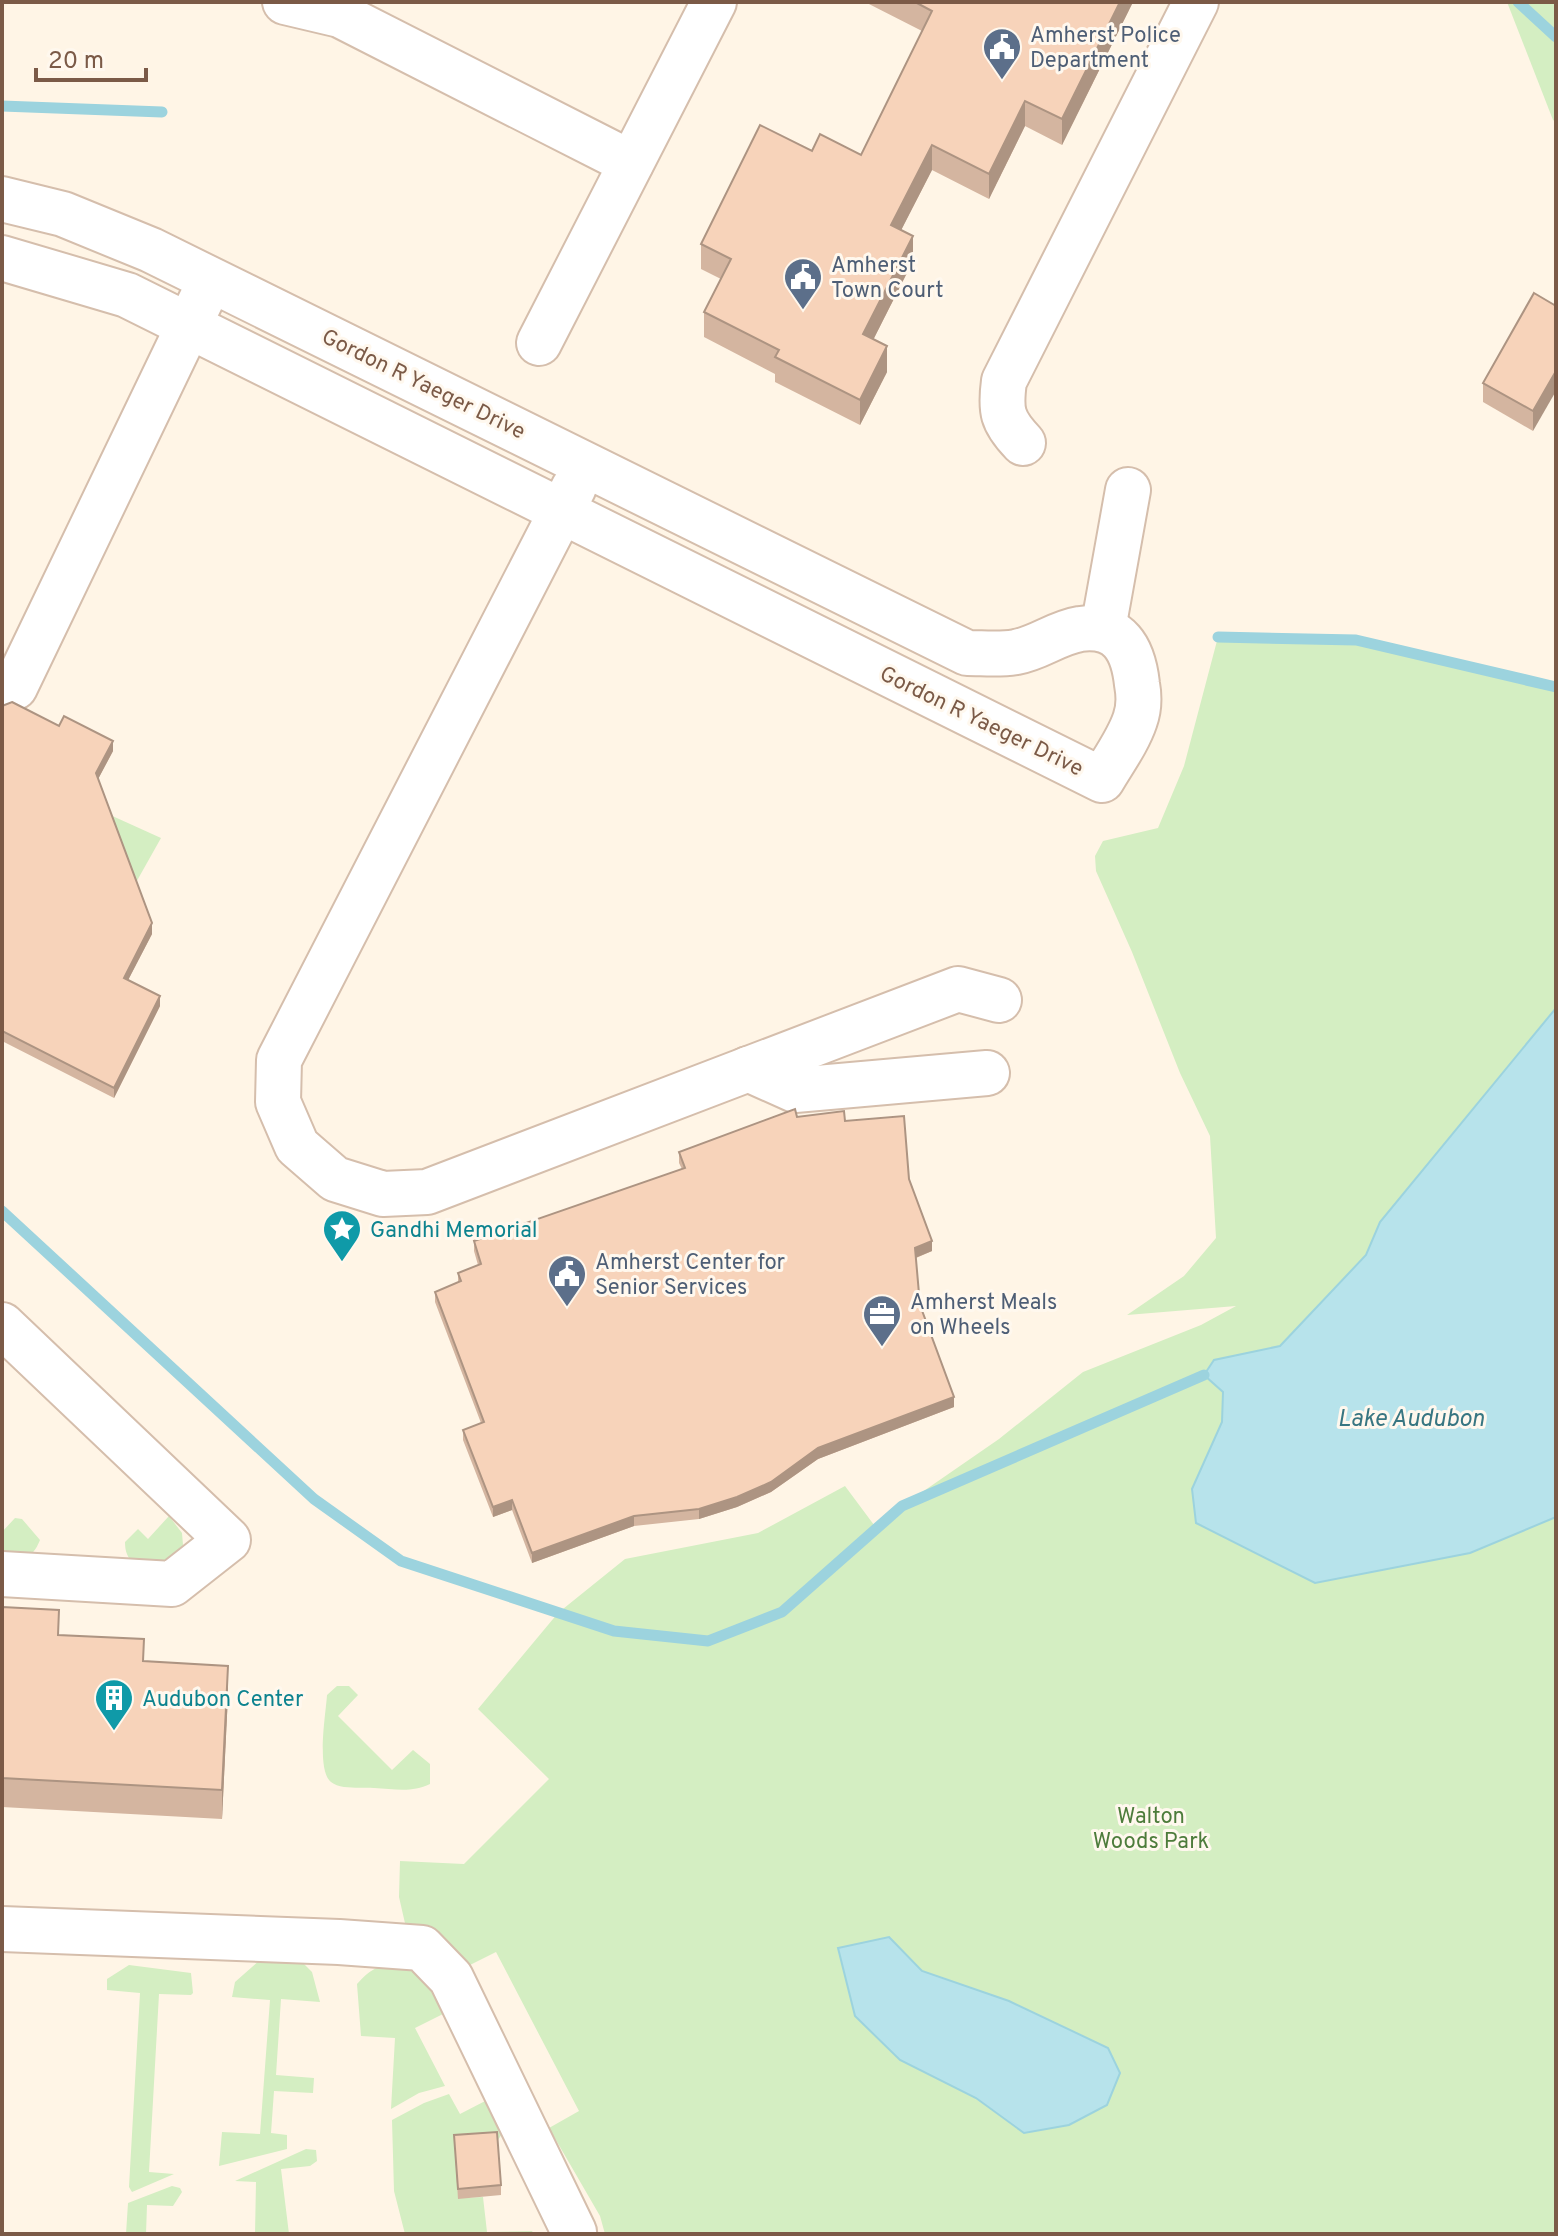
<svg xmlns="http://www.w3.org/2000/svg" width="1558" height="2236" font-family="Overpass,sans-serif">
<rect width="100%" height="100%" fill="#fff5e6"/>
<g fill="#d4eec2">
<polygon points="1507,2 1556,2 1556,122 1553,120"/>
<path d="M 1218,637 L 1356,640 L 1556,687 L 1556,2234 L 605,2234 L 600,2216 L 549,2128 L 579,2111 L 496,1952 L 464,1968 L 445,2013 L 415,2028 L 445,2086 L 419,2093 L 391,2109 L 395,2038 L 361,2036 L 357,1984 C 377,1961 387,1965 415,1967 L 399,1897 L 400,1861 L 464,1864 L 549,1779 L 478,1709 L 558,1613 L 625,1559 L 758,1533 L 845,1486 L 877,1529 L 902,1506 L 999,1439 L 1083,1372 L 1201,1325 L 1236,1306 L 1127,1315 L 1184,1276 L 1216,1238 L 1210,1136 L 1180,1073 L 1132,952 L 1096,871 L 1095,856 L 1103,841 L 1158,828 L 1184,766 Z"/>
<polygon points="108,814 161,838 134,886"/>
<path d="M 169,1516 L 182,1533 L 183,1545 L 171,1560 C 150,1564 125,1572 125,1542 L 138,1529 L 148,1539 Z"/>
<path d="M 15,1518 L 22,1519 L 40,1540 C 31,1562 23,1557 2,1556 L 2,1532 Z"/>
<path d="M 337,1686 L 349,1686 L 358,1695 L 338,1716 L 392,1770 L 413,1750 L 430,1764 L 430,1784 C 412,1793 394,1789 374,1788 C 362,1787 341,1790 331,1782 C 316,1770 326,1713 327,1695 Z"/>
<polygon points="261,1959 300,1960 312,1972 320,2002 281,1999 276,2075 314,2078 313,2093 274,2091 271,2133 287,2135 287,2149 219,2166 222,2132 260,2134 270,2000 232,1997 235,1982"/>
<polygon points="129,1965 191,1973 193,1993 191,1995 159,1994 149,2172 174,2174 132,2192 129,2187 140,1993 107,1990 107,1979"/>
<polygon points="449,2094 460,2114 489,2099 498,2112 502,2134 458,2198 483,2197 487,2232 532,2231 534,2234 405,2234 394,2191 392,2120 424,2103"/>
<polygon points="306,2149 316,2150 317,2161 310,2166 281,2169 289,2234 255,2234 256,2182 235,2181"/>
<polygon points="172,2186 180,2188 182,2192 173,2206 147,2205 146,2234 126,2234 128,2203"/>
</g>
<g fill="#b7e3eb" stroke="#9cd3de" stroke-width="2">
<polygon points="1556,1008 1556,1517 1470,1553 1315,1583 1196,1523 1192,1489 1222,1422 1223,1392 1204,1375 1214,1360 1280,1346 1366,1255 1380,1222"/>
<polygon points="889,1937 922,1971 1009,2001 1108,2048 1120,2073 1107,2105 1069,2125 1024,2133 976,2098 900,2060 855,2016 838,1948"/>
</g>
<g fill="none" stroke-linecap="round" stroke-linejoin="round">
<g stroke="#9cd3de" stroke-width="11">
<polyline points="1518,2 1556,37"/>
<polyline points="2,106 162,112"/>
<polyline points="1218,637 1356,640 1556,687"/>
<polyline points="2,1211 314,1499 401,1561 614,1631 708,1641 782,1612 902,1506 1204,1375"/>
</g>
<defs>
<g id="minor">
<polyline points="285,2 340,15 631,163"/>
<path d="M 2,199 L 63,214 L 151,250 L 967,653 C 983,653 1001,655 1016,652 C 1039,648 1056,633 1080,629 C 1119,624 1133,648 1137,684 C 1139,695 1139,709 1135,720 C 1128,741 1113,761 1102,780 L 127,295 L 2,258"/>
<polyline points="539,343 714,2"/>
<path d="M 1023,443 C 1002,421 1000,411 1004,381 L 1196,2"/>
<polyline points="574,487 279,1060 278,1102 297,1146 335,1179 383,1194 427,1192 958,989 999,1000"/>
<polyline points="1103,629 1128,490"/>
<polyline points="15,687 201,300"/>
<polyline points="748,1069 795,1090 987,1073"/>
<polyline points="2,1325 228,1540 172,1584 2,1574"/>
<polyline points="2,1929 339,1942 422,1948 451,1978 574,2232 573,2234"/>
</g>
</defs>
<use href="#minor" stroke="#d5beac" stroke-width="48"/>
<use href="#minor" stroke="#fff" stroke-width="44"/>
</g>
<g fill="#d4b5a0">
<polygon points="865,2 1133,2 1062,145 1025,126 989,199 932,170 901,230 913,261 873,340 887,372 860,425 775,382 775,374 704,337 704,312 721,279 701,269 701,244 812,151 861,155 922,31"/>
<polygon points="1534,293 1533,431 1483,402 1483,383"/>
<polygon points="2,706 113,751 98,779 152,934 128,980 160,1006 114,1098 2,1041"/>
<polygon points="797,1117 845,1121 909,1179 932,1251 916,1258 920,1305 954,1407 818,1459 771,1492 737,1507 699,1519 634,1526 532,1563 512,1510 493,1517 463,1440 463,1430 481,1423 435,1302 435,1292 458,1282 458,1273 478,1265 474,1251 474,1241 682,1169 679,1163 679,1152"/>
<polygon points="2,1607 59,1635 144,1661 228,1695 222,1819 2,1807"/>
<polygon points="454,2135 501,2185 501,2195 458,2199"/>
</g>
<g fill="#ad9482">
<polygon points="1120,2 1133,2 1062,145 1062,119"/>
<polygon points="1025,101 1025,126 989,199 989,174"/>
<polygon points="932,145 932,170 891,250 891,225"/>
<polygon points="913,236 913,261 863,360 863,334"/>
<polygon points="887,346 887,372 860,425 860,400"/>
<polygon points="1556,371 1556,391 1533,431 1533,411"/>
<polygon points="113,741 113,751 96,783 96,773"/>
<polygon points="152,923 152,934 124,988 124,978"/>
<polygon points="160,996 160,1006 114,1098 114,1088"/>
<polygon points="932,1241 932,1251 915,1258 915,1248"/>
<polygon points="954,1397 954,1407 818,1459 771,1492 737,1507 699,1519 699,1509 818,1448"/>
<polygon points="512,1500 512,1510 493,1517 493,1507"/>
<polygon points="634,1516 634,1526 532,1563 532,1553"/>
<polygon points="228,1666 228,1695 222,1819 222,1790"/>
</g>
<g fill="#f7d3ba" stroke="#ad9482" stroke-width="2">
<polygon points="915,2 1120,2 1062,119 1025,101 989,174 932,145 891,225 913,236 863,334 887,346 860,400 775,357 779,350 704,312 731,259 701,244 760,125 812,151 820,134 861,155 932,11"/>
<polygon points="1534,293 1556,306 1556,371 1533,411 1483,383"/>
<polygon points="12,702 59,726 64,716 113,741 96,773 152,923 124,978 160,996 114,1088 2,1031 2,706"/>
<polygon points="795,1109 797,1117 844,1111 845,1121 904,1116 909,1179 932,1241 915,1248 920,1305 954,1397 818,1448 771,1482 737,1497 699,1509 634,1516 532,1553 512,1500 493,1507 463,1430 484,1422 435,1292 461,1281 458,1273 481,1264 474,1241 685,1168 679,1152"/>
<polygon points="2,1607 59,1610 58,1635 144,1639 143,1661 228,1666 222,1790 2,1778"/>
<polygon points="497,2132 501,2185 458,2189 454,2135"/>
</g>
<defs>
<symbol id="civic-pin" viewBox="-11 -11 22 30"><path d="M0 17L-7.5 6A9.5 9.5 0 1 1 7.5 6Z" fill="#5c6f8a" stroke="#fff8ee"/><path d="M-.6-6.5H3V-4.5H.6V-3L4-1V1h2V6H-6V1h2V-1L-.6-3ZM-1.2 2.5V6h2.4V2.5Z" fill="#fff"/></symbol>
<symbol id="sight-pin" viewBox="-11 -11 22 30"><path d="M0 17L-7.5 6A9.5 9.5 0 1 1 7.5 6Z" fill="#0f9aa8" stroke="#fff8ee"/><path d="M0-6L1.8-2.2L6-1.7L2.9 1.2L3.7 5.4L0 3.3L-3.7 5.4L-2.9 1.2L-6-1.7L-1.8-2.2Z" fill="#fff"/></symbol>
<symbol id="office-pin" viewBox="-11 -11 22 30"><path d="M0 17L-7.5 6A9.5 9.5 0 1 1 7.5 6Z" fill="#5c6f8a" stroke="#fff8ee"/><path d="M-6-3h4V-5.5h4V-3h4V5H-6ZM-1-4.5V-3h2v-1.5ZM-6 0V1H6V0Z" fill="#fff"/></symbol>
<symbol id="building-pin" viewBox="-11 -11 22 30"><path d="M0 17L-7.5 6A9.5 9.5 0 1 1 7.5 6Z" fill="#0f9aa8" stroke="#fff8ee"/><path d="M-4-6H4V6H1V3H-1V6H-4ZM-2.5-4.3h1.7v1.8h-1.7ZM.8-4.3h1.7v1.8H.8ZM-2.5-1h1.7V.8h-1.7ZM.8-1h1.7V.8H.8Z" fill="#fff"/></symbol>
</defs>
<g fill-rule="evenodd">
<use href="#civic-pin" x="980" y="25" width="44" height="60"/>
<use href="#civic-pin" x="781" y="255" width="44" height="60"/>
<use href="#sight-pin" x="320" y="1207" width="44" height="60"/>
<use href="#civic-pin" x="545" y="1252" width="44" height="60"/>
<use href="#office-pin" x="860" y="1292" width="44" height="60"/>
<use href="#building-pin" x="92" y="1676" width="44" height="60"/>
</g>
<g text-anchor="middle" stroke-width="6" stroke-linejoin="round" paint-order="stroke">
<g font-size="22" fill="#4e5e75" stroke="#fff8ee" text-anchor="start">
<text x="1030" y="42">Amherst Police<tspan x="1030" dy="25">Department</tspan></text>
<text x="831" y="272">Amherst<tspan x="831" dy="25">Town Court</tspan></text>
<text x="595" y="1269">Amherst Center for<tspan x="595" dy="25">Senior Services</tspan></text>
<text x="910" y="1309">Amherst Meals<tspan x="910" dy="25">on Wheels</tspan></text>
</g>
<g font-size="22" fill="#7b5a47" stroke="#fff8ee">
<text transform="translate(424 383) rotate(26)" y="8">Gordon R Yaeger Drive</text>
<text transform="translate(982 720) rotate(26)" y="8">Gordon R Yaeger Drive</text>
</g>
<g font-size="22" fill="#0d838f" stroke="#fff8ee" text-anchor="start">
<text x="370" y="1237">Gandhi Memorial</text>
<text x="142" y="1706">Audubon Center</text>
</g>
<g font-size="22" fill="#4d7c3b" stroke="#fff8ee">
<text x="1151" y="1823">Walton<tspan x="1151" dy="25">Woods Park</tspan></text>
</g>
<g font-size="24" font-style="italic" fill="#387682" stroke="#fff8ee">
<text x="1411" y="1426">Lake Audubon</text>
</g>
</g>
<rect width="1558" height="2236" fill="none" stroke="#7b5a47" stroke-width="8"/>
<path d="M36 68v12h110v-12" fill="none" stroke="#7b5a47" stroke-width="4"/>
<text x="48" y="68" font-size="24" fill="#7b5a47" stroke="#fff8ee" stroke-width="6" paint-order="stroke">20 m</text>
</svg>
